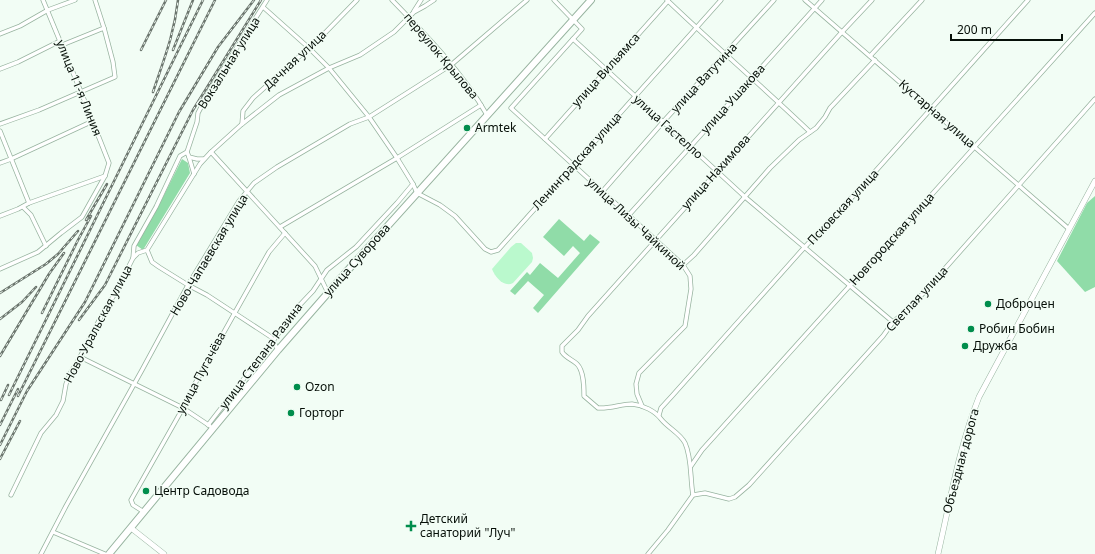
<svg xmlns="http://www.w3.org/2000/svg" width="1095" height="554" font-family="'Noto Sans',sans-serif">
<rect width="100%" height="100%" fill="#f2fdf5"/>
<path fill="#baf9cd" d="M 516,243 L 521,243 L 532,253 L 533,258 L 532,262 L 513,283 C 504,288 495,277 492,269 L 511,247 Z"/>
<g fill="#90dca8">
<polygon points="182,159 188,163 190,173 143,250 136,245 162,199"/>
<polygon points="1095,196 1095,287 1085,292 1057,261 1087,203"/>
<polygon points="559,219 584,241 590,234 600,242 538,313 533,308 544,295 528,281 515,295 510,291 527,272 530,275 540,263 558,278 580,253 573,246 564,256 543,237"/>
</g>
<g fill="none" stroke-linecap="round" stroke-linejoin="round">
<defs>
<g id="street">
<polyline points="95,0 104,28"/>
<path d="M 392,0 C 426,35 463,73 487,115"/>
<polyline points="554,0 582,29 511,108 683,265 690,276 691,289 685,326 639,373 636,384 637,394 642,406"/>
<path d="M 667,0 C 714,45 763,87 810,132"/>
<polyline points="805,0 1069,229"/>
<polyline points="263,7 309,48 329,68 369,117 397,158 413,184 417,193 440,205 455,216 485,249 491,252 498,250 721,0"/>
<polyline points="414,11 421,0"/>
<polyline points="0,34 20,26 48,10 75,0"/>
<polyline points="573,39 745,197 893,322"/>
<polyline points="870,56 922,0"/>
<polyline points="0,69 18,62 60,41"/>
<polyline points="0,124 39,110 115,77 113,62 104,28 62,45"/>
<polyline points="242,124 243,111 253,98 320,38 357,0"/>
<polyline points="0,131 29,203"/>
<polyline points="545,139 668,1"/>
<polyline points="211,152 315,266 328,293"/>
<polyline points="189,157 194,174"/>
<polyline points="204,159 197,159 189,157 187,152 197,122 198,113 210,90 267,0"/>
<polyline points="0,163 11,159 93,121"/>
<polyline points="602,192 663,122 774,0"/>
<polyline points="23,207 31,215 46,246"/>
<polyline points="0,216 18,209 29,203 105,176"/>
<polyline points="628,216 822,0"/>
<polyline points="280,227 397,158 481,105"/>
<polyline points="147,250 152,262 159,267 188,285 207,295 271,337 278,350"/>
<polyline points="133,258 134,246 156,207 180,156 187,152"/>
<polyline points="683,265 694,255 770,168 799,140 816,128 825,117 830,108 875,60"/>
<polyline points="0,269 38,252 61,233 82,217 105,176 109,163 81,92 43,0"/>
<polyline points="80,357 183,408 210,426"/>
<polyline points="659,415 661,408 672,396 802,250 856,193 1028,0"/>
<polyline points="208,425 273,341 296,309 313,291 327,270 356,247 397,203 413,184"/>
<polyline points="691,466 702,450 1095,13"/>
<polyline points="11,495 41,433 56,415 63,401 66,384 71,372 80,357 104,311 116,292 133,258 138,253 147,250 200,164 211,152 242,124 279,95 329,68 360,55 394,32 414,12 425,6 434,0"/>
<polyline points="693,495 705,493 729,499 735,497 749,485 883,336 893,322 910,308 1095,99"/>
<polyline points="144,512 133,505 131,500 183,408 188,396 269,252 285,233"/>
<polyline points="53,532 105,554"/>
<polyline points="41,554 66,506 142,370 188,285 239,201 254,183 277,167 350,124 369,117 451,65 527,0"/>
<path d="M 648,554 L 668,530 L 693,495 C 690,479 692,458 685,443 C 680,433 668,428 661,419 C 655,411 643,405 632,404 C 621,404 610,409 598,408 L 584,396 C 584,387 584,371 577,364 C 573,360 566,358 562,352 L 562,346 L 578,330 L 588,316 L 842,32 L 872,0"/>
</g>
<g id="secondary">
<polyline points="131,528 164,554"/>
<path d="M 938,554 C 950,502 959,447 979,397 L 1095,181"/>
</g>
<polyline id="primary" points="109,554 278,350 348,270 591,0"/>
</defs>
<use href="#street" stroke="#98b4a0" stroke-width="5"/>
<use href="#secondary" stroke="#98b4a0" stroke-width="6"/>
<use href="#primary" stroke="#98b4a0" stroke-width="8"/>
<use href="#street" stroke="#fff" stroke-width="3.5"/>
<use href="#secondary" stroke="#fff" stroke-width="5"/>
<use href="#primary" stroke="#fff" stroke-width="6"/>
<defs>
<g id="rail">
<polyline points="141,50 166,0"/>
<polyline points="173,50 193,0"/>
<path d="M 153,92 C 164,59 174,35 178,0"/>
<polyline points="86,220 107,184"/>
<polyline points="0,293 46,264 58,254 78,231"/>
<polyline points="42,313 78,240 91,216"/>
<polyline points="0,319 22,302 36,287"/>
<polyline points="79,320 105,285 193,110 261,0"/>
<polyline points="0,356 49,274 64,253"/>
<polyline points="9,395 203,0"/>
<polyline points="18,396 215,0"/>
<polyline points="1,400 8,385"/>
<polyline points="0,425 18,389"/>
<polyline points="0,445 27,391 85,302 179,112 218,47 254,0"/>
<polyline points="0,459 20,421"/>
</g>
</defs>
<use href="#rail" stroke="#6b756d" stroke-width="2.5"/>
<use href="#rail" stroke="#f2fdf5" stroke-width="1" stroke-dasharray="3" stroke-linecap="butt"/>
</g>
<g fill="#008d4c" stroke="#f2fdf5" stroke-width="1.5">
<circle cx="467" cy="128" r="4"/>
<circle cx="988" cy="304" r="4"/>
<circle cx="971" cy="329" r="4"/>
<circle cx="965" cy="346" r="4"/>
<circle cx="297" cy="387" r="4"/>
<circle cx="291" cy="413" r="4"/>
<circle cx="146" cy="491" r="4"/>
<path d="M409 520h4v4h4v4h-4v4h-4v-4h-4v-4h4z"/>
</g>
<g text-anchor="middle" stroke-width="3" stroke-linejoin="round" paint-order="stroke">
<g font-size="12" fill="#060f08" stroke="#f2fdf5">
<text transform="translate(441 56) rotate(50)" y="4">переулок Крылова</text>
<text transform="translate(295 60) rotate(-43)" y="4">Дачная улица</text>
<text transform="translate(229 63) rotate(-58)" y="4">Вокзальная улица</text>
<text transform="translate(606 70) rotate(-48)" y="4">улица Вильямса</text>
<text transform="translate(704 78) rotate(-47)" y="4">улица Ватутина</text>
<text transform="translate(79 88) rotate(68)" y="4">улица 11-я Линия</text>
<text transform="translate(733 99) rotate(-48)" y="4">улица Ушакова</text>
<text transform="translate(937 114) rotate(41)" y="4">Кустарная улица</text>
<text transform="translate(668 127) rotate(42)" y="4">улица Гастелло</text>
<text transform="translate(577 161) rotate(-48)" y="4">Ленинградская улица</text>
<text transform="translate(716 172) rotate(-48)" y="4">улица Нахимова</text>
<text transform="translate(843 207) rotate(-47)" y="4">Псковская улица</text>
<text transform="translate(636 224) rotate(43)" y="4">улица Лизы Чайкиной</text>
<text transform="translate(892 239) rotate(-48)" y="4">Новгородская улица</text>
<text transform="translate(209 255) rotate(-59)" y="4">Ново-Чапаевская улица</text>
<text transform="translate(357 260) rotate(-48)" y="4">улица Суворова</text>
<text transform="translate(917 299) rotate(-47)" y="4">Светлая улица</text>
<text transform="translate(98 324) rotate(-62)" y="4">Ново-Уральская улица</text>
<text transform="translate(261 356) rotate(-53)" y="4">улица Степана Разина</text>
<text transform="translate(201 373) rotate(-62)" y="4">улица Пугачёва</text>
<text transform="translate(961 461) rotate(-75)" y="4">Объездная дорога</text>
</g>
<g font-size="12" fill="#060f08" stroke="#f2fdf5" text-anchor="start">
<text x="475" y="132">Armtek</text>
<text x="996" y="308">Доброцен</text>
<text x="979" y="333">Робин Бобин</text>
<text x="973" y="350">Дружба</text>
<text x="305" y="391">Ozon</text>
<text x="299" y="417">Горторг</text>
<text x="154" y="495">Центр Садовода</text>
<text x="420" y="523">Детский<tspan x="420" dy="14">санаторий "Луч"</tspan></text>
</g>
</g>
<path d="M951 34v6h111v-6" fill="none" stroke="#060f08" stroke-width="2"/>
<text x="957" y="34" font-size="12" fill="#060f08" stroke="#f2fdf5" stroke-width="3" paint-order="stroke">200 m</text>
</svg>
